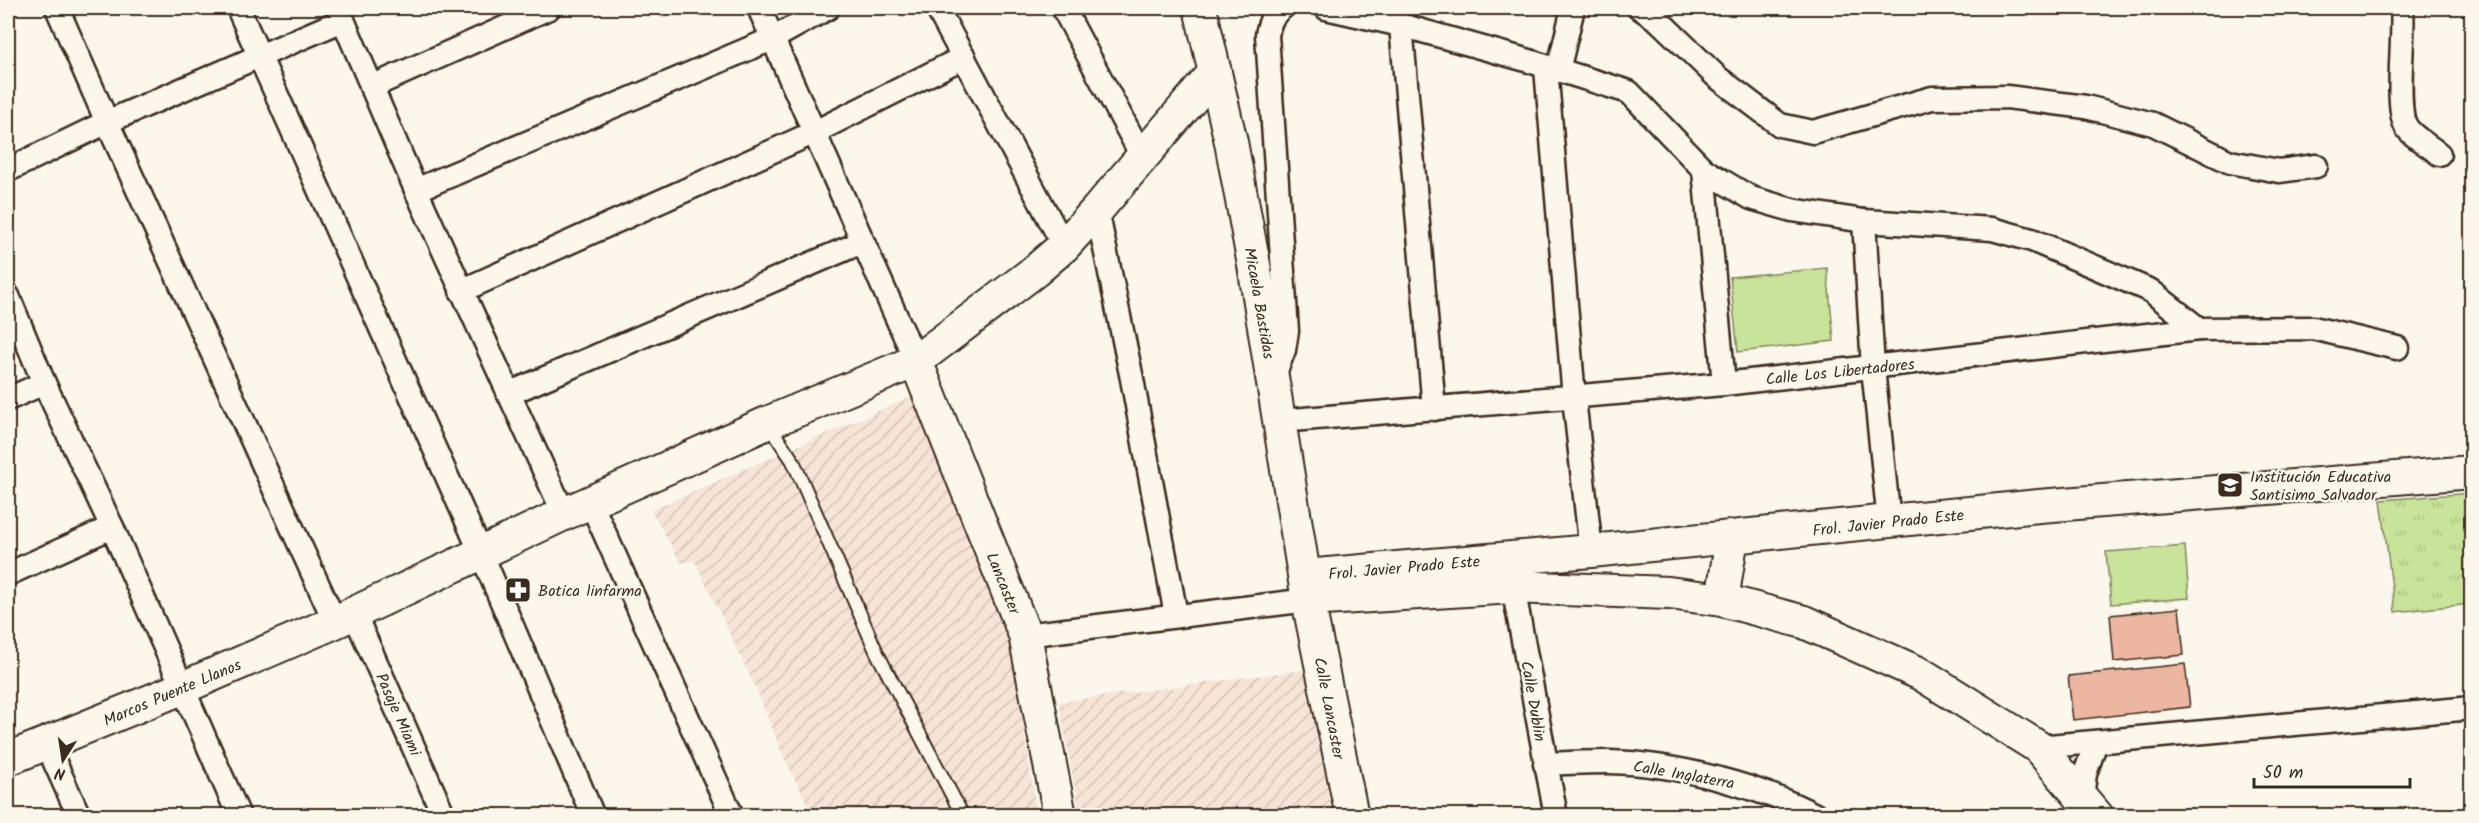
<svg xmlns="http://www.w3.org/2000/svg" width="2479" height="823" font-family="Kalam,sans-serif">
<defs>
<pattern id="industrial-furrows" width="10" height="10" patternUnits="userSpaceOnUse" patternTransform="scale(1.5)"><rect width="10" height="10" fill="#f6e4d6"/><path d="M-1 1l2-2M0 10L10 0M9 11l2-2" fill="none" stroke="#d4c4b7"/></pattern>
<pattern id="park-tufts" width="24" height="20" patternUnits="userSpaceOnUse" patternTransform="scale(1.5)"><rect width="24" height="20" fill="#c8e39a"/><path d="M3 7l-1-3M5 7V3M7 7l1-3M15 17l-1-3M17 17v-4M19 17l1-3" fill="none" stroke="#adc384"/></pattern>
</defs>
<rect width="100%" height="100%" fill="#fbf7ec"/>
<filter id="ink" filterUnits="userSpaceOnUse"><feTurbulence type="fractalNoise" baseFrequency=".0167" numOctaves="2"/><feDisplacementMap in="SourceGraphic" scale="12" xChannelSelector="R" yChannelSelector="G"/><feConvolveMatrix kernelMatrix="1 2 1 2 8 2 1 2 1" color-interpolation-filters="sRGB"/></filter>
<g filter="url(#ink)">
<g fill="url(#industrial-furrows)">
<polygon points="911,397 990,578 1014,663 1037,815 813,815 782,753 758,693 695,561 681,563 651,510"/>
<polygon points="1310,669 1336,815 1080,815 1059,702"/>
</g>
<polygon fill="url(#park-tufts)" stroke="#82865c" stroke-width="1.5" points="2471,493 2471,604 2395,612 2381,500"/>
<g fill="#c8e39a" stroke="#82865c" stroke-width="1.5">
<polygon points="1827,268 1834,341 1738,352 1730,277"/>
<polygon points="2185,546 2189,598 2111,604 2106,552"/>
</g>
<g fill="#ecb6a1" stroke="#3b2a1e" stroke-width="1.5">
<polygon points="2179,608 2184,655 2114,662 2110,615"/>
<polygon points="2185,664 2190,707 2073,720 2068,676"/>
</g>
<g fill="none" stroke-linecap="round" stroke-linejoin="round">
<defs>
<polyline id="lane" points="768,424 793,461 877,653 963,816"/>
<g id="street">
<polyline points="57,8 107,122 335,622"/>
<polyline points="238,8 482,555 593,816"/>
<polyline points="338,8 416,190 564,514"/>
<polyline points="759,8 916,361"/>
<polyline points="937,8 1064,246"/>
<polyline points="1063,8 1143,158"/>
<polyline points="1326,8 1401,25 1526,60 1629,92 1704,170 1751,198 1792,210 1864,221 1992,229 2032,240 2151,291 2199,329"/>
<polyline points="1640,8 1659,21 1717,77 1780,125 1813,132 1932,98 2007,97 2086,107 2153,124 2230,162 2279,171 2316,166"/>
<path d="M 2402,8 C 2405,34 2394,110 2407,128 C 2414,138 2430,146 2439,154"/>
<polyline points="1401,25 1434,409"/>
<polyline points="1546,68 1574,398 1591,551"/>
<polyline points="1558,71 1573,8"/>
<polyline points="371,87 549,8"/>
<polyline points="8,170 107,122 343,20"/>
<polyline points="1704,170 1724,384"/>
<polyline points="416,190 772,39 828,8"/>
<polyline points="1097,210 1132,379 1176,615"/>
<polyline points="1864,221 1873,368 1889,522"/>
<polyline points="461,291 815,132 964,57"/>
<polyline points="8,296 44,383 112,527 239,816"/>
<path d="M 1273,378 L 1284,350 L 1287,331 L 1267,35 C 1269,24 1272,14 1282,8"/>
<polyline points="508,394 862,242"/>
<polyline points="8,399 44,383"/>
<polyline points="1280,421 1724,384 2199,329 2313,328 2397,348"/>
<polyline points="591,503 732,816"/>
<polyline points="8,574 112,527"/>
<polyline points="1513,587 1556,816"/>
<polyline points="354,613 444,816"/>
<polyline points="1025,635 1308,600"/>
<polyline points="47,745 79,816"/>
<polyline points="2038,747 2472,708"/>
<path d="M 1545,764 C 1566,763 1588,762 1609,762 C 1673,763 1761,786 1817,816"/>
<polyline points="2082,798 2085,774 2096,742"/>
</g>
<g id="secondary">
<polyline points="1200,8 1231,142 1254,265 1308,600 1352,816"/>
<polyline points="916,361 1025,635 1060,816"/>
<polyline points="1305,576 1591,551 2039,506 2472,472"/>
<polyline points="1308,600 1513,587 1669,593 1722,600 1804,622 1921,674 2038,747 2097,816"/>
<polyline points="1722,600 1732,537"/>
<polyline points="8,759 182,688 335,622 564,514 767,423 916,361 1035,271 1064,246 1097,210 1215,72"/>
</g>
</defs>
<use href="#lane" stroke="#3b2a1e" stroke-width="16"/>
<use href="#street" stroke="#3b2a1e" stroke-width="27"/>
<use href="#secondary" stroke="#3b2a1e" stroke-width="36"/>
<use href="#lane" stroke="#fbf7ec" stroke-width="12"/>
<use href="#street" stroke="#fbf7ec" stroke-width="22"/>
<use href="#secondary" stroke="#fbf7ec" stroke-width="32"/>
</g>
</g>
<defs>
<symbol id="school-square" viewBox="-11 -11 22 22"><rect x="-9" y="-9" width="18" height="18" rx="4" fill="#3b2a1e" stroke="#fbf7ec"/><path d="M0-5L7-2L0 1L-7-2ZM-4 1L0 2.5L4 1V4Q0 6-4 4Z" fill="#fff"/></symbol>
<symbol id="pharmacy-square" viewBox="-11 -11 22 22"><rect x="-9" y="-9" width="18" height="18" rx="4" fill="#3b2a1e" stroke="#fbf7ec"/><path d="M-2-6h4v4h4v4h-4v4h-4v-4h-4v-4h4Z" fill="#fff"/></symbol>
</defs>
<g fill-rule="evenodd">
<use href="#school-square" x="2215" y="470" width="30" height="30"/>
<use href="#pharmacy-square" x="503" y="575" width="30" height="30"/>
</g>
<g text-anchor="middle" stroke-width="5" stroke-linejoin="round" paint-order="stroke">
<g font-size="16" fill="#3b2a1e" stroke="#fbf7ec">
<text transform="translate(1260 303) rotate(80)" y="6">Micaela Bastidas</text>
<text transform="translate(1840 371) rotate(-6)" y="6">Calle Los Libertadores</text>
<text transform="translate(1888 522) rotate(-6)" y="6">Frol. Javier Prado Este</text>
<text transform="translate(1404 567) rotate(-5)" y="6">Frol. Javier Prado Este</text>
<text transform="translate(1004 583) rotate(68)" y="6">Lancaster</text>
<text transform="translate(172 692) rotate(-23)" y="6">Marcos Puente Llanos</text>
<text transform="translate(1534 701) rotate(80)" y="6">Calle Dublin</text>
<text transform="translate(1330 708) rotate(79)" y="6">Calle Lancaster</text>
<text transform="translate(399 714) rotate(66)" y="6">Pasaje Miami</text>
<text transform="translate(1684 774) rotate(10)" y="6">Calle Inglaterra</text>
</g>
<g font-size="16" fill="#3b2a1e" stroke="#fbf7ec" text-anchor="start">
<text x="2250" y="482">Institución Educativa<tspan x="2250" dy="18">Santisimo Salvador</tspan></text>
<text x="538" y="596">Botica linfarma</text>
</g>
</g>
<rect width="2479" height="823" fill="none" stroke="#fbf7ec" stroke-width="30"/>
<rect x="15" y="15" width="2449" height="793" fill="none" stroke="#3b2a1e" stroke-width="2" filter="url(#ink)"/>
<g transform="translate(63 760) rotate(192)" stroke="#fbf7ec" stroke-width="4.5" paint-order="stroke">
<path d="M0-4.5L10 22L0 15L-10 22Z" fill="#3b2a1e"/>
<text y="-9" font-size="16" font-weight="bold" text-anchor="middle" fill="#3b2a1e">N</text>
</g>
<path d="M2254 778v9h156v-9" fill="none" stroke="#3b2a1e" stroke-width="3"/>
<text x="2263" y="778" font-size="18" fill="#3b2a1e" stroke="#fbf7ec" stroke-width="4.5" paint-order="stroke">50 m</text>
</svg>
